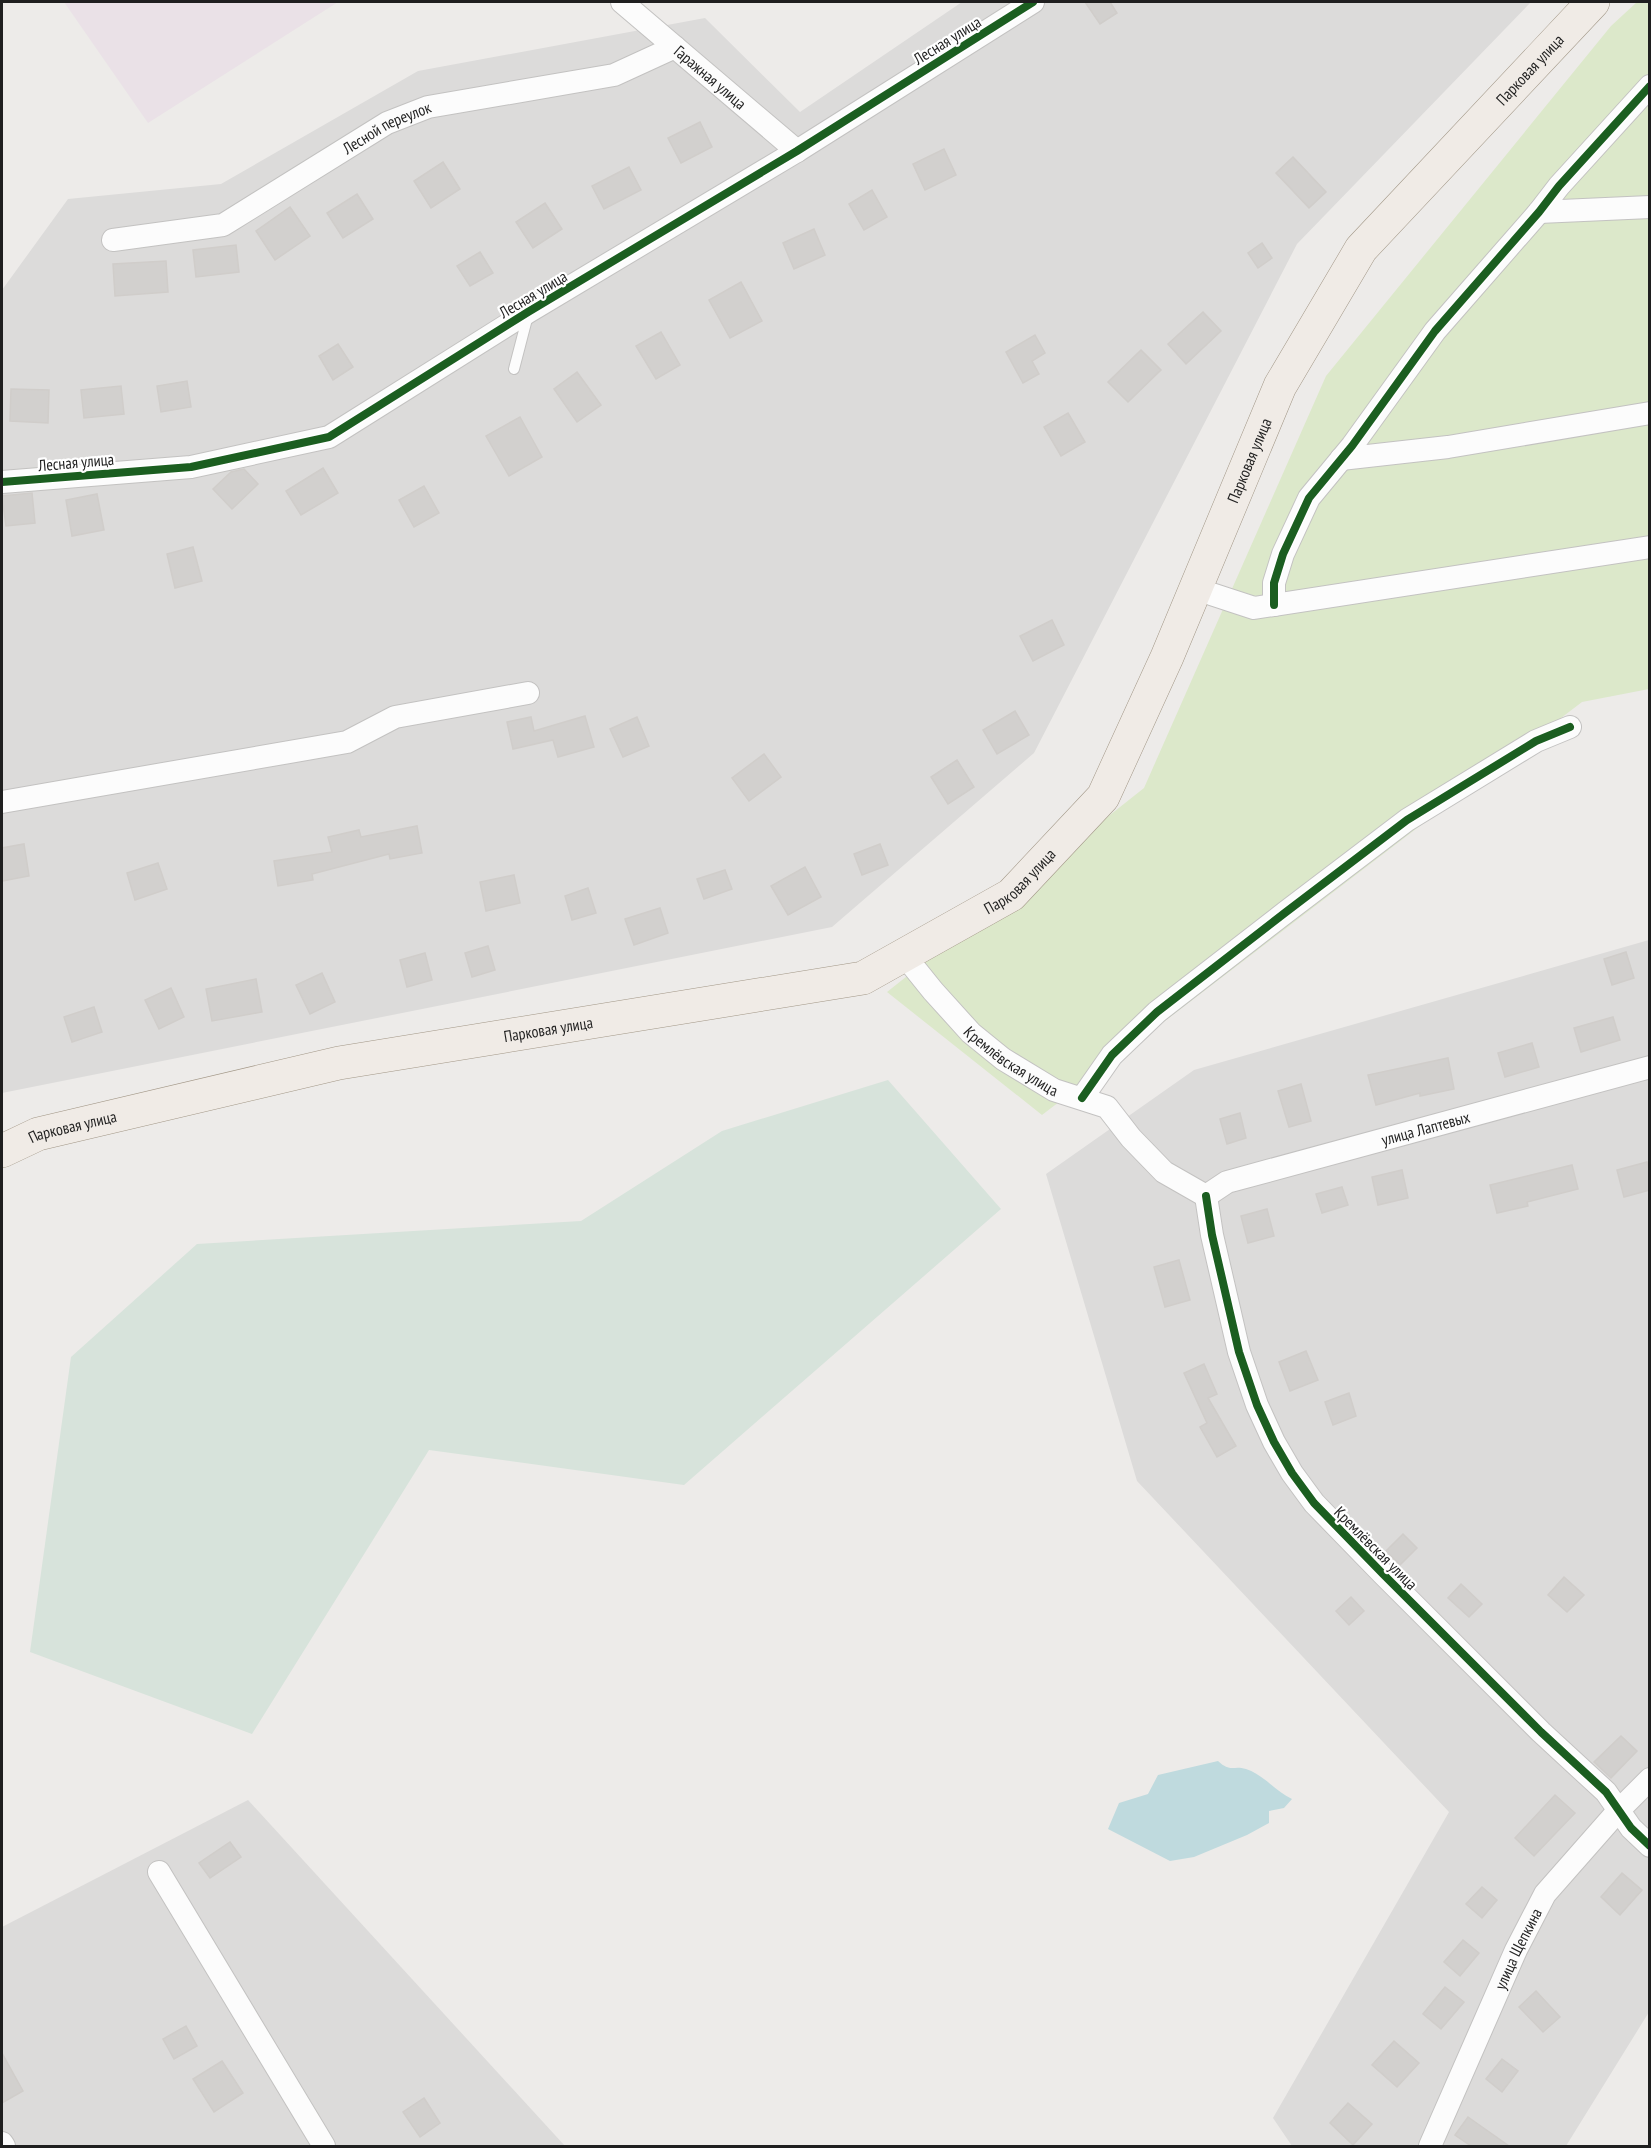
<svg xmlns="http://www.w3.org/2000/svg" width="1651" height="2148" font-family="'PT Sans Narrow',sans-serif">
<rect width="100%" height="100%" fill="#edebe9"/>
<g fill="#dcdbda">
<polygon points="962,2 1531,2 1297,244 1034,753 832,927 2,1093 2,290 68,199 221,184 418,71 705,18 800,112"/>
<polygon points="1649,940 1649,2012 1566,2146 1292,2146 1273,2118 1449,1812 1137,1481 1046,1174 1194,1070"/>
<polygon points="248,1800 565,2146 2,2146 2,1927"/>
</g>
<polygon fill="#eae1e7" points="64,2 338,2 148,123"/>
<polygon fill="#dce8ca" points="1637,2 1649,2 1649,689 1582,702 1042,1115 887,992 1144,788 1326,376 1611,26"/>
<polygon fill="#d7e3db" points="888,1080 1001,1209 684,1485 429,1450 252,1734 30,1652 71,1357 197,1244 581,1221 722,1131"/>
<path fill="#bfdade" d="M 1218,1761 C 1231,1773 1233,1765 1246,1769 C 1264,1775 1275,1791 1292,1799 L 1284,1808 L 1269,1811 L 1269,1823 L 1247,1835 L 1194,1857 L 1170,1861 L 1108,1829 L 1119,1803 L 1148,1794 L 1158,1775 Z"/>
<g fill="#d2d0ce" stroke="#d0cdca" stroke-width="1.5">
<polygon points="1085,2 1110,2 1117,13 1100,24"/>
<polygon points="700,122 712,147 681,163 668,138"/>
<polygon points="944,149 956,175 925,190 913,164"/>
<polygon points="1293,157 1326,192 1309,208 1276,173"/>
<polygon points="443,162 460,189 431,208 414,181"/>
<polygon points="629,167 641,190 604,209 592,186"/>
<polygon points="872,190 887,217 864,230 849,204"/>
<polygon points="357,194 373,219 343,238 327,213"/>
<polygon points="545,203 562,229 533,248 516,222"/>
<polygon points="290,207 310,236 275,260 256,231"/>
<polygon points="814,229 825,255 794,269 783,243"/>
<polygon points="1262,243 1272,258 1258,268 1248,253"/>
<polygon points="236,245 239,272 196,277 193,250"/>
<polygon points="480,252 493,273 470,286 457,266"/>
<polygon points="166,261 168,292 115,296 113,264"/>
<polygon points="741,282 762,321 730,338 709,300"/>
<polygon points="1203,312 1221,331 1186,364 1168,344"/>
<polygon points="661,332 680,365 656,379 636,346"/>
<polygon points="1035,335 1045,353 1032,361 1039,374 1023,383 1006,352"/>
<polygon points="338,344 353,367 333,380 319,356"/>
<polygon points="1141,350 1161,370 1128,402 1108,382"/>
<polygon points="577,372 601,405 577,422 554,389"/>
<polygon points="187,381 191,407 161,412 157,386"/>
<polygon points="121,386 124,414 84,418 81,390"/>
<polygon points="11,389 49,390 48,423 10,421"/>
<polygon points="1068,413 1085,442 1061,456 1044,427"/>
<polygon points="520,417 542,457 509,476 486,436"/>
<polygon points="323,468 338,493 301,515 286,491"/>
<polygon points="244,469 258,484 232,509 213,489 231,472"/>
<polygon points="424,486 439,513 414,527 399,500"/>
<polygon points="32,493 35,523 6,526 2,496"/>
<polygon points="97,494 104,530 72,536 66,500"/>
<polygon points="193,547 202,581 175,588 167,554"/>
<polygon points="1052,620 1064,645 1033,661 1020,636"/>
<polygon points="1015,711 1029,735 997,754 983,730"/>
<polygon points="585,716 594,747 558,757 553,740 513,749 507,722 531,717 534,731"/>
<polygon points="637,717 649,746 623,757 610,729"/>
<polygon points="764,754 781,777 749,801 732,778"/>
<polygon points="957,760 974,787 948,804 931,777"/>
<polygon points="417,826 422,853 390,859 389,854 312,874 313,880 278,886 274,861 332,852 328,837 359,830 361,837"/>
<polygon points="24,844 29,876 2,881 2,848"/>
<polygon points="880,844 888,865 862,875 854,854"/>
<polygon points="158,863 167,889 135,900 127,873"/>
<polygon points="805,867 821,897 788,915 771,886"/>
<polygon points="725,870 732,889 704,899 697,879"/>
<polygon points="514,875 520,903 486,911 480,882"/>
<polygon points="588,888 596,913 572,920 565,896"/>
<polygon points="660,908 668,933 634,945 625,919"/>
<polygon points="488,946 495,970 472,977 465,953"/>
<polygon points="1626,952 1634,978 1612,985 1604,959"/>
<polygon points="425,953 432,980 407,987 400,960"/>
<polygon points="322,973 335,1002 310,1014 296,985"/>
<polygon points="256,979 262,1012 212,1021 206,989"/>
<polygon points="171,988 184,1017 159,1029 145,1000"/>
<polygon points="94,1007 102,1032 72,1042 64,1017"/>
<polygon points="1613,1017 1620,1040 1581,1052 1574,1028"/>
<polygon points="1532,1043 1539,1067 1505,1077 1498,1053"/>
<polygon points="1448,1058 1454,1089 1420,1096 1420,1093 1376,1105 1368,1075"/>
<polygon points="1301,1084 1311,1121 1289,1127 1278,1091"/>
<polygon points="1240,1113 1246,1138 1227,1144 1220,1119"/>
<polygon points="1647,1162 1650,1172 1650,1190 1624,1197 1617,1170"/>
<polygon points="1572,1165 1578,1189 1527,1202 1528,1206 1497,1213 1490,1185"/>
<polygon points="1402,1170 1408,1198 1378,1205 1372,1177"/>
<polygon points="1342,1187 1348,1205 1322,1213 1316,1194"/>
<polygon points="1267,1209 1274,1236 1248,1243 1241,1216"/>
<polygon points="1179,1260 1190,1300 1165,1307 1154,1267"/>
<polygon points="1306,1351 1318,1380 1290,1391 1279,1362"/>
<polygon points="1204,1364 1217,1394 1208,1398 1236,1446 1217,1457 1200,1427 1207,1423 1184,1373"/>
<polygon points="1349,1393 1356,1416 1333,1425 1325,1402"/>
<polygon points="1403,1534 1417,1548 1400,1565 1386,1551"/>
<polygon points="1564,1577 1584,1595 1567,1612 1548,1595"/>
<polygon points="1461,1584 1482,1604 1469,1617 1448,1598"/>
<polygon points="1351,1597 1364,1611 1349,1625 1336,1611"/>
<polygon points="1621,1736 1637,1751 1611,1778 1594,1762"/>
<polygon points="1555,1795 1575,1813 1534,1856 1515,1838"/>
<polygon points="230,1842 241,1857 210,1878 199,1863"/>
<polygon points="1622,1873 1642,1890 1620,1915 1601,1897"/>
<polygon points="1482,1887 1497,1900 1482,1918 1466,1904"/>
<polygon points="1463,1940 1479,1953 1460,1976 1444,1962"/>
<polygon points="1445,1987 1464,2002 1441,2029 1423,2014"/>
<polygon points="1536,1991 1560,2017 1543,2032 1519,2007"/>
<polygon points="186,2026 197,2046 174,2059 163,2039"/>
<polygon points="1394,2041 1419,2063 1397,2087 1372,2065"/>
<polygon points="2,2053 23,2091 2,2103"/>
<polygon points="1502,2059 1518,2071 1502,2092 1486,2079"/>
<polygon points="222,2061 243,2093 214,2112 193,2079"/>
<polygon points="424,2098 440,2123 420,2137 403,2112"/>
<polygon points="1348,2103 1372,2124 1353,2145 1330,2123"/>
<polygon points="1468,2117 1509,2146 1471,2146 1455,2135"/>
</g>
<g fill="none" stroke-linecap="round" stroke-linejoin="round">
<defs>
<polyline id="service" points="514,369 528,315"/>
<g id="minor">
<path id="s1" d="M 622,2 L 797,151"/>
<polyline points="1539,212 1650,207"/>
<path id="s2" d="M 113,240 L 223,225 L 387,123 L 428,107 L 614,75 L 675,47"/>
<polyline points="1341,459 1448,447 1650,413"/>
<polyline points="2,482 191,467 329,437 528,312 797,151 1033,2"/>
<polyline points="1196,589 1254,608 1650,547"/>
<polyline points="1274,605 1274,583 1283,554 1309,498 1352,446 1435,331 1539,212 1559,186 1650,86"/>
<polyline points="2,802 347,742 395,717 528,693"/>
<path id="s3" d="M 904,955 L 933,991 L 971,1033 L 1003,1059 L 1054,1090 L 1107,1107 L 1131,1138 L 1164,1172 L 1206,1196"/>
<polyline points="1082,1098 1112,1055 1157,1012 1286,912 1407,820 1536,741 1570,727"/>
<polyline points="1206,1196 1212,1235 1239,1352 1257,1405 1274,1442 1292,1473 1314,1503 1383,1574 1541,1732 1606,1792 1631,1828 1650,1846"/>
<path id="s4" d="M 1206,1196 L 1227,1182 L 1650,1067"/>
<polyline points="159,1872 324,2146"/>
<polyline points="2,2143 4,2146"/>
<path id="s5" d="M 1430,2146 L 1516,1950 L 1545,1894 L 1618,1811 L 1650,1779"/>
</g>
<g id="primary">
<path id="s6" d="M 2,1151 L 38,1134 L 339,1063 L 863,978 L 1011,895 L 1103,797 L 1167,657 L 1280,386 L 1361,249 L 1593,2"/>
</g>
</defs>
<use href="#service" stroke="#c3c2c1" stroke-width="12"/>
<use href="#minor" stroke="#c3c2c1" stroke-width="24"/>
<use href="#primary" stroke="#a29787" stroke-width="34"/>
<use href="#service" stroke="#fcfcfc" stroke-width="10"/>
<use href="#minor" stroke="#fcfcfc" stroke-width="22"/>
<use href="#primary" stroke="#f0ebe6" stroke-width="33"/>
<defs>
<g id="cycleway">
<polyline points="2,482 191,467 329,437 528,312 797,151 1033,2"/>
<polyline points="1274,605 1274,583 1283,554 1309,498 1352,446 1435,331 1539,212 1559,186 1650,86"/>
<polyline points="1082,1098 1112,1055 1157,1012 1286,912 1407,820 1536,741 1570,727"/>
<polyline points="1206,1196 1212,1235 1239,1352 1257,1405 1274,1442 1292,1473 1314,1503 1383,1574 1541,1732 1606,1792 1631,1828 1650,1846"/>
</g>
</defs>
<use href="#cycleway" stroke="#fff" stroke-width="11"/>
<use href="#cycleway" stroke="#1b5e20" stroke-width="8"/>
</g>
<g text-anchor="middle" stroke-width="4.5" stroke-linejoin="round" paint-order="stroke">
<g font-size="16" fill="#1f1f1f" stroke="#fff">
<text transform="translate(947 40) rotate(-32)" y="6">Лесная улица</text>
<text dy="6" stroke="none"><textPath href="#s6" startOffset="2037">Парковая улица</textPath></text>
<text dy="6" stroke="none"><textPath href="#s1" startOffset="116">Гаражная улица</textPath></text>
<text dy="6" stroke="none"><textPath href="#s2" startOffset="302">Лесной переулок</textPath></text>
<text transform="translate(533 294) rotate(-31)" y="6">Лесная улица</text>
<text dy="6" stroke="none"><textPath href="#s6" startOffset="1551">Парковая улица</textPath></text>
<text transform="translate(76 462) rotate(-5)" y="6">Лесная улица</text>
<text dy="6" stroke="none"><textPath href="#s6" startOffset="1065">Парковая улица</textPath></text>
<text dy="6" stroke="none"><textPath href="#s6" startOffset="561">Парковая улица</textPath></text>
<text dy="6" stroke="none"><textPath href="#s3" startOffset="152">Кремлёвская улица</textPath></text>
<text dy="6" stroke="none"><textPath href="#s6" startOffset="75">Парковая улица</textPath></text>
<text dy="6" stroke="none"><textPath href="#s4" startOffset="231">улица Лаптевых</textPath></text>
<text transform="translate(1376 1548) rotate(45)" y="6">Кремлёвская улица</text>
<text dy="6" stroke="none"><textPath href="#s5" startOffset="216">улица Щепкина</textPath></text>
</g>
</g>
<rect width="1651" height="2148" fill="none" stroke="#1f1f1f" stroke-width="6"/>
</svg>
